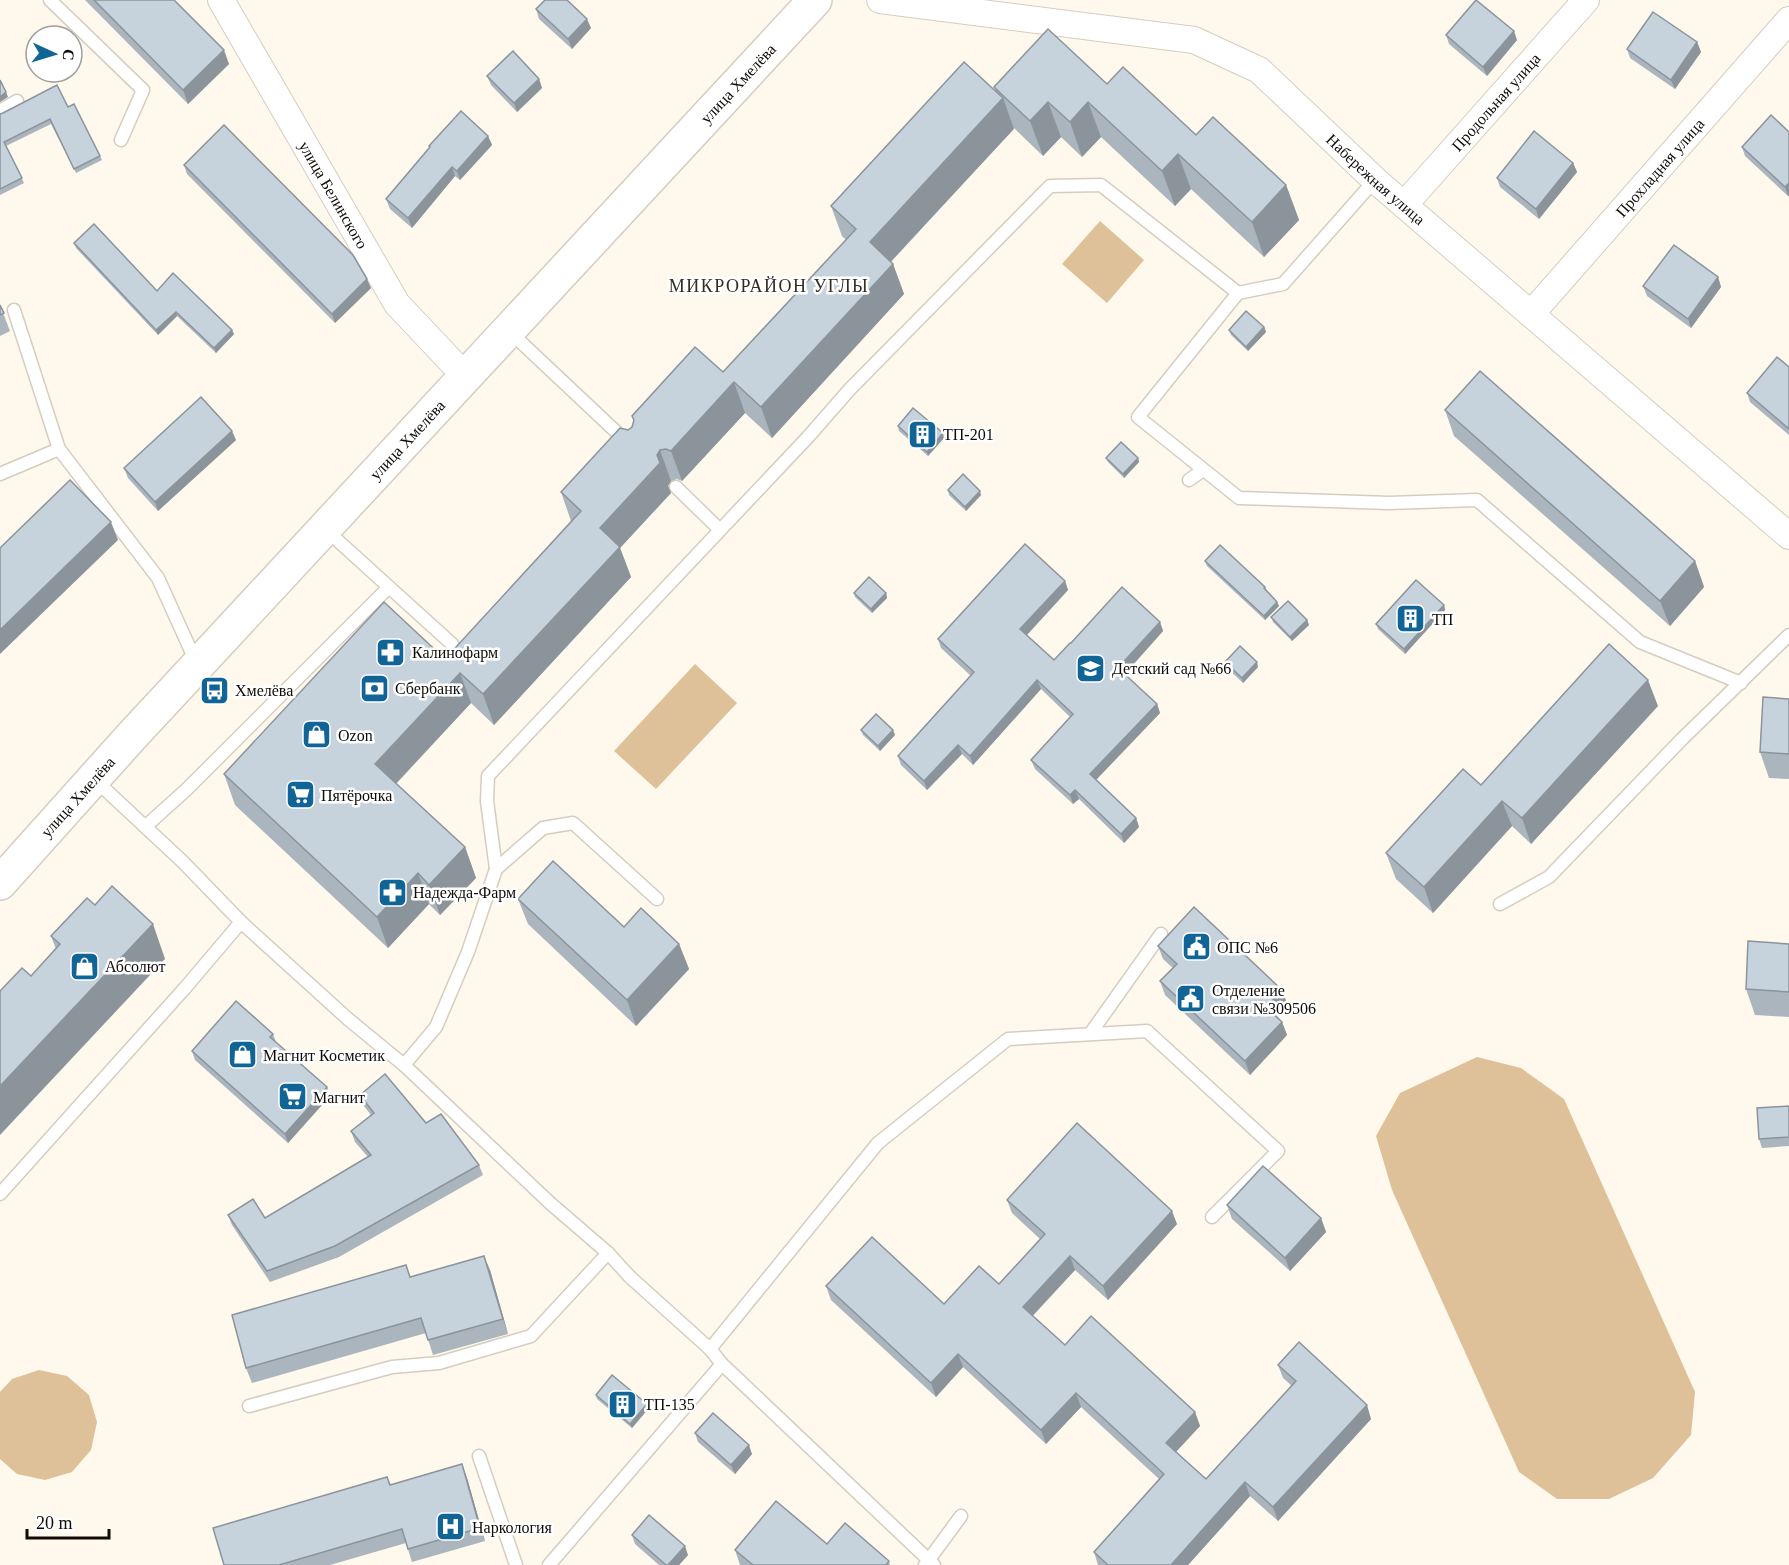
<svg xmlns="http://www.w3.org/2000/svg" width="1789" height="1565" font-family="'Times New Roman',serif">
<rect width="100%" height="100%" fill="#fff8ed"/>
<g fill="#dec198">
<polygon points="1100,221 1144,260 1107,303 1062,264"/>
<polygon points="695,664 737,703 656,789 614,751"/>
<polygon points="1477,1057 1521,1068 1564,1099 1695,1392 1691,1435 1653,1478 1609,1499 1557,1499 1519,1472 1392,1190 1376,1136 1400,1093"/>
<polygon points="39,1370 67,1376 89,1395 97,1422 91,1450 72,1472 45,1480 17,1474 0,1459 0,1392 12,1379"/>
</g>
<g fill="none" stroke-linecap="round" stroke-linejoin="round">
<defs>
<g id="service">
<polyline points="50,0 143,90 121,140"/>
<polyline points="0,111 17,101"/>
<polyline points="1238,293 1283,284 1375,180"/>
<polyline points="14,310 59,449 158,578 196,662"/>
<polyline points="509,331 627,442"/>
<polyline points="0,474 59,449"/>
<polyline points="1189,480 1203,470"/>
<polyline points="676,487 719,529"/>
<polyline points="389,587 452,644"/>
<polyline points="94,779 183,862 241,922 348,1019 404,1065 550,1203 608,1253 630,1277 710,1349 722,1364 934,1565"/>
<polyline points="146,826 187,789 389,587 325,529"/>
<polyline points="496,869 543,828 573,823 657,899"/>
<polyline points="1500,904 1549,877 1682,739 1789,635"/>
<polyline points="1090,1034 1161,934"/>
<polyline points="404,1065 436,1027 468,952 496,869 487,801 488,776 808,437 850,389 1050,186 1101,185 1238,293 1138,417 1239,498 1389,503 1477,500 1640,642 1741,683"/>
<polyline points="0,1194 185,988 241,922"/>
<polyline points="710,1349 878,1143 1008,1039 1147,1031 1278,1151 1212,1217"/>
<polyline points="249,1406 392,1367 439,1363 531,1336 608,1253"/>
<polyline points="479,1456 516,1565"/>
<polyline points="549,1565 722,1364"/>
<polyline points="925,1565 961,1516"/>
</g>
<g id="minor">
<path id="s1" d="M 221,0 L 397,304 L 466,377"/>
<path id="s2" d="M 880,0 L 1194,40 L 1259,70 L 1375,180 L 1789,536"/>
<path id="s3" d="M 1404,205 L 1586,0"/>
<path id="s4" d="M 1531,314 L 1789,20"/>
</g>
<g id="secondary">
<path id="s5" d="M 0,883 L 130,738 L 815,0"/>
</g>
</defs>
<use href="#service" stroke="#d6cdc0" stroke-width="15"/>
<use href="#minor" stroke="#d6cdc0" stroke-width="28"/>
<use href="#secondary" stroke="#d6cdc0" stroke-width="36"/>
<use href="#service" stroke="#fff" stroke-width="12"/>
<use href="#minor" stroke="#fff" stroke-width="26"/>
<use href="#secondary" stroke="#fff" stroke-width="33"/>
</g>
<g fill="#aab5be">
<polygon points="85,0 174,0 229,64 188,104"/>
<polygon points="536,9 591,28 572,49 539,19"/>
<polygon points="1446,35 1517,40 1487,76 1449,44"/>
<polygon points="1697,42 1701,52 1675,89 1630,58 1627,49"/>
<polygon points="487,76 539,79 542,88 517,112 491,85"/>
<polygon points="1107,84 1286,185 1299,220 1264,257 1191,189 1175,206 1101,137 1082,157 1061,137 1043,156 1014,128 891,262 893,264 904,294 772,438 745,413 682,481 677,479 671,481 668,486 671,493 620,548 631,577 494,725 471,703 396,784 465,847 476,878 440,915 429,904 388,948 235,805 224,774 445,659 571,521 561,492 628,430 632,427 634,421 632,416 723,372 846,240 842,236 831,206 996,92 994,87"/>
<polygon points="68,107 100,156 102,160 76,173 51,124 6,146 24,183 0,195 0,114"/>
<polygon points="1789,132 1789,196 1788,196 1745,156 1742,147"/>
<polygon points="488,136 492,145 460,180 455,176 412,228 390,209 386,199 430,148 429,146"/>
<polygon points="1573,163 1577,172 1539,219 1500,187 1497,178"/>
<polygon points="184,165 371,288 335,323 187,174"/>
<polygon points="74,243 157,291 234,334 216,353 177,316 158,335 76,248"/>
<polygon points="1718,277 1721,287 1691,328 1647,296 1643,286"/>
<polygon points="0,305 10,331 0,336"/>
<polygon points="1264,327 1266,332 1248,351 1231,335 1229,330"/>
<polygon points="1789,367 1789,435 1750,402 1747,393"/>
<polygon points="1445,410 1695,561 1704,587 1670,626 1454,436"/>
<polygon points="898,426 944,438 928,456 899,431"/>
<polygon points="236,440 158,511 128,478 124,468"/>
<polygon points="1106,458 1138,458 1139,462 1124,478 1108,462"/>
<polygon points="948,490 981,495 966,511 949,495"/>
<polygon points="1205,561 1265,587 1267,591 1277,602 1279,606 1265,620 1207,566"/>
<polygon points="1065,581 1068,590 1027,635 1054,660 1071,643 1160,622 1163,631 1125,674 1157,704 1160,713 1096,780 1136,818 1139,827 1124,843 1079,799 1073,804 1035,769 1031,760 1070,717 1041,689 973,765 962,754 927,790 901,765 898,756 971,676 941,648 938,639"/>
<polygon points="854,593 886,593 887,598 872,613 855,597"/>
<polygon points="1444,605 1445,610 1405,654 1378,629 1376,624"/>
<polygon points="1271,617 1307,620 1309,625 1292,641 1273,622"/>
<polygon points="1225,662 1258,667 1243,683 1226,667"/>
<polygon points="1789,699 1789,779 1769,778 1760,752"/>
<polygon points="1658,706 1531,844 1512,826 1433,913 1396,879 1386,853 1481,785"/>
<polygon points="861,730 895,735 880,751 863,735"/>
<polygon points="518,899 679,944 689,969 636,1026 528,924"/>
<polygon points="95,905 165,959 31,976 56,949 51,936"/>
<polygon points="1789,944 1789,1017 1755,1015 1746,989"/>
<polygon points="1158,946 1287,1003 1276,1015 1282,1022 1287,1035 1250,1075 1165,995 1160,981 1173,968 1163,959"/>
<polygon points="273,1034 276,1042 330,1096 288,1143 195,1060 192,1051"/>
<polygon points="360,1095 426,1123 479,1165 483,1175 339,1257 270,1282 232,1225 228,1215 265,1218 368,1157 355,1142 351,1131 371,1115 364,1106"/>
<polygon points="1789,1106 1789,1146 1762,1148 1759,1139"/>
<polygon points="1007,1200 1177,1224 1108,1300 1075,1270 1033,1316 1065,1345 1195,1412 1200,1426 1176,1452 1206,1479 1292,1386 1283,1378 1278,1365 1371,1419 1278,1521 1250,1496 1188,1565 1098,1565 1094,1552 1159,1479 1081,1407 1046,1444 963,1367 936,1397 831,1300 826,1286 944,1304 999,1284 1040,1239 1012,1213"/>
<polygon points="1227,1205 1321,1218 1326,1232 1290,1271 1232,1219"/>
<polygon points="490,1270 508,1334 433,1355 426,1333 252,1383 246,1368 410,1277"/>
<polygon points="596,1395 647,1404 648,1409 632,1428 597,1399"/>
<polygon points="695,1433 752,1454 735,1474 698,1442"/>
<polygon points="467,1478 485,1541 412,1562 406,1543 330,1565 224,1565 390,1485"/>
<polygon points="632,1535 688,1555 679,1565 659,1565 635,1544"/>
<polygon points="827,1544 889,1561 890,1565 740,1565 735,1550"/>
</g>
<g fill="#8b949b">
<polygon points="587,19 591,28 572,49 568,39"/>
<polygon points="1514,31 1517,40 1487,76 1483,67"/>
<polygon points="1697,42 1701,52 1675,89 1671,80"/>
<polygon points="224,50 229,64 188,104 183,90"/>
<polygon points="539,79 542,88 517,112 514,103"/>
<polygon points="6,92 8,97 0,102 0,97"/>
<polygon points="1003,98 1014,129 881,272 870,242"/>
<polygon points="1048,102 1061,137 1043,156 1030,121"/>
<polygon points="1088,102 1101,137 1082,157 1070,122"/>
<polygon points="488,136 492,145 460,180 457,171"/>
<polygon points="1178,154 1191,189 1175,206 1162,171"/>
<polygon points="1573,163 1577,172 1539,219 1536,209"/>
<polygon points="452,167 455,176 412,228 408,218"/>
<polygon points="1789,183 1789,196 1788,196 1785,187"/>
<polygon points="1286,185 1299,220 1264,257 1252,222"/>
<polygon points="893,264 904,294 772,438 761,407"/>
<polygon points="1718,277 1721,287 1691,328 1688,319"/>
<polygon points="367,279 371,288 335,323 332,314"/>
<polygon points="176,312 177,316 158,335 156,330"/>
<polygon points="1264,327 1266,332 1248,351 1246,347"/>
<polygon points="232,330 234,334 216,353 214,348"/>
<polygon points="734,382 745,413 682,481 671,451"/>
<polygon points="232,431 236,440 158,511 155,502"/>
<polygon points="943,433 944,438 928,456 927,452"/>
<polygon points="660,450 671,481 668,486 671,493 620,548 631,577 494,725 483,694 600,528"/>
<polygon points="1138,458 1139,462 1124,478 1123,474"/>
<polygon points="980,491 981,495 966,511 965,507"/>
<polygon points="111,522 118,540 0,654 0,630"/>
<polygon points="1695,561 1704,587 1670,626 1660,601"/>
<polygon points="1065,581 1068,590 1024,638 1020,629"/>
<polygon points="886,593 887,598 872,613 871,609"/>
<polygon points="1277,602 1279,606 1265,620 1264,616"/>
<polygon points="1444,605 1445,610 1405,654 1404,649"/>
<polygon points="1307,620 1309,625 1292,641 1290,637"/>
<polygon points="1160,622 1163,631 1122,677 1118,668"/>
<polygon points="1257,662 1258,667 1243,683 1242,678"/>
<polygon points="460,673 471,703 386,794 375,764"/>
<polygon points="1037,680 1041,689 973,765 970,756"/>
<polygon points="1648,680 1658,706 1531,844 1522,818"/>
<polygon points="1157,704 1160,713 1093,783 1090,774"/>
<polygon points="893,730 895,735 880,751 878,746"/>
<polygon points="958,745 962,754 927,790 924,781"/>
<polygon points="1075,790 1079,799 1073,804 1070,795"/>
<polygon points="1502,801 1512,826 1433,913 1424,887"/>
<polygon points="1136,818 1139,827 1124,843 1121,834"/>
<polygon points="465,847 476,878 440,915 429,885"/>
<polygon points="418,873 429,904 388,948 377,917"/>
<polygon points="153,924 165,959 0,1135 0,1086"/>
<polygon points="679,944 689,969 636,1026 627,1000"/>
<polygon points="1282,990 1287,1003 1271,1020 1266,1007"/>
<polygon points="1282,1022 1287,1035 1250,1075 1245,1061"/>
<polygon points="327,1087 330,1096 288,1143 285,1134"/>
<polygon points="1172,1211 1177,1224 1108,1300 1103,1286"/>
<polygon points="1321,1218 1326,1232 1290,1271 1285,1258"/>
<polygon points="484,1256 490,1270 508,1334 503,1319"/>
<polygon points="1070,1256 1075,1270 1028,1320 1023,1307"/>
<polygon points="958,1354 963,1367 936,1397 931,1383"/>
<polygon points="1076,1393 1081,1407 1046,1444 1041,1430"/>
<polygon points="647,1404 648,1409 632,1428 630,1424"/>
<polygon points="1367,1405 1371,1419 1278,1521 1273,1507"/>
<polygon points="1195,1412 1200,1426 1171,1457 1166,1443"/>
<polygon points="749,1445 752,1454 735,1474 731,1465"/>
<polygon points="462,1464 467,1478 485,1541 480,1528"/>
<polygon points="1245,1482 1250,1496 1188,1565 1171,1565"/>
<polygon points="685,1546 688,1555 679,1565 668,1565"/>
</g>
<g fill="#c6d3dd" stroke="#8b949b" stroke-width="1.5">
<polygon points="94,0 174,0 224,50 183,90"/>
<polygon points="545,0 567,0 587,19 568,39 536,9"/>
<polygon points="1476,0 1514,31 1483,67 1446,35"/>
<polygon points="1653,12 1697,42 1671,80 1627,49"/>
<polygon points="1048,29 1107,84 1123,67 1196,135 1213,117 1286,185 1252,222 1178,154 1162,171 1088,102 1070,122 1048,102 1030,121 994,87"/>
<polygon points="513,51 539,79 514,103 487,76"/>
<polygon points="964,62 1003,98 870,242 893,264 761,407 734,382 671,451 666,449 660,450 657,455 660,463 600,528 620,547 483,694 460,673 375,764 465,847 429,885 418,873 377,917 224,774 384,602 445,659 581,511 561,492 620,428 628,430 632,427 634,420 632,416 695,347 723,372 856,229 831,206"/>
<polygon points="0,80 6,92 0,97"/>
<polygon points="57,85 68,107 74,104 100,156 74,169 50,119 4,142 22,178 0,189 0,114 3,113"/>
<polygon points="461,111 488,136 457,171 452,167 408,218 386,199 430,147 429,146"/>
<polygon points="1771,115 1789,132 1789,183 1785,187 1742,147"/>
<polygon points="224,125 353,255 367,279 332,314 184,165"/>
<polygon points="1534,131 1573,163 1536,209 1497,178"/>
<polygon points="94,224 157,291 173,273 232,330 214,348 176,312 156,330 74,243"/>
<polygon points="1674,245 1718,277 1688,319 1643,286"/>
<polygon points="0,305 4,313 0,315"/>
<polygon points="1246,311 1264,327 1246,347 1229,330"/>
<polygon points="1777,357 1789,367 1789,429 1747,393"/>
<polygon points="1480,371 1695,561 1660,601 1445,410"/>
<polygon points="201,397 232,431 155,502 124,468"/>
<polygon points="913,408 943,433 927,452 898,426"/>
<polygon points="1121,442 1138,458 1123,474 1106,458"/>
<polygon points="963,474 980,491 965,507 948,490"/>
<polygon points="70,480 111,522 0,630 0,548"/>
<polygon points="1025,544 1065,581 1020,629 1054,660 1070,643 1071,643 1122,587 1160,622 1118,668 1157,704 1090,774 1136,818 1121,834 1075,790 1070,795 1031,760 1073,714 1037,680 970,756 958,745 924,781 898,756 974,672 938,639"/>
<polygon points="1220,545 1265,587 1264,588 1277,602 1264,616 1205,561"/>
<polygon points="869,577 886,593 871,609 854,593"/>
<polygon points="1416,580 1444,605 1404,649 1376,624"/>
<polygon points="1288,601 1307,620 1290,637 1271,617"/>
<polygon points="1609,644 1648,680 1522,818 1502,801 1424,887 1386,853 1463,769 1481,785"/>
<polygon points="1240,646 1257,662 1242,678 1225,662"/>
<polygon points="1763,697 1789,699 1789,754 1760,752"/>
<polygon points="876,714 893,730 878,746 861,730"/>
<polygon points="553,861 624,927 641,908 679,944 627,1000 518,899"/>
<polygon points="112,886 153,924 0,1086 0,991 22,968 31,976 60,944 51,936 87,898 95,905"/>
<polygon points="1194,907 1282,990 1266,1007 1282,1022 1245,1061 1160,981 1177,964 1158,946"/>
<polygon points="1748,941 1789,944 1789,992 1746,989"/>
<polygon points="236,1001 273,1034 270,1037 327,1087 285,1134 192,1051"/>
<polygon points="385,1074 426,1123 441,1114 479,1165 335,1246 267,1271 228,1215 253,1199 265,1218 371,1155 351,1131 374,1113 360,1095"/>
<polygon points="1789,1106 1789,1137 1759,1139 1757,1108"/>
<polygon points="1077,1123 1172,1211 1103,1286 1070,1256 1023,1307 1065,1345 1091,1316 1195,1412 1166,1443 1206,1479 1296,1381 1278,1365 1299,1342 1367,1405 1273,1507 1245,1482 1171,1565 1108,1565 1094,1552 1164,1474 1076,1393 1041,1430 958,1354 931,1383 826,1286 872,1237 944,1304 979,1266 999,1284 1045,1234 1007,1200"/>
<polygon points="1263,1166 1321,1218 1285,1258 1227,1205"/>
<polygon points="484,1256 503,1319 428,1340 421,1318 246,1368 232,1315 406,1265 410,1277"/>
<polygon points="612,1375 647,1404 630,1424 596,1395"/>
<polygon points="713,1413 749,1445 731,1465 695,1433"/>
<polygon points="462,1464 480,1528 408,1549 402,1529 279,1565 224,1565 213,1528 387,1477 390,1485"/>
<polygon points="776,1501 827,1544 845,1523 889,1561 886,1565 753,1565 735,1550"/>
<polygon points="649,1515 685,1546 668,1565 666,1565 632,1535"/>
</g>
<defs>
<symbol id="building-square" viewBox="-11 -11 22 22"><rect x="-9" y="-9" width="18" height="18" rx="4" fill="#116596" stroke="#fff"/><path d="M-4-6H4V6H1V3H-1V6H-4ZM-2.5-4.3h1.7v1.8h-1.7ZM.8-4.3h1.7v1.8H.8ZM-2.5-1h1.7V.8h-1.7ZM.8-1h1.7V.8H.8Z" fill="#fff"/></symbol>
<symbol id="pharmacy-square" viewBox="-11 -11 22 22"><rect x="-9" y="-9" width="18" height="18" rx="4" fill="#116596" stroke="#fff"/><path d="M-2-6h4v4h4v4h-4v4h-4v-4h-4v-4h4Z" fill="#fff"/></symbol>
<symbol id="school-square" viewBox="-11 -11 22 22"><rect x="-9" y="-9" width="18" height="18" rx="4" fill="#116596" stroke="#fff"/><path d="M0-5L7-2L0 1L-7-2ZM-4 1L0 2.5L4 1V4Q0 6-4 4Z" fill="#fff"/></symbol>
<symbol id="bank-square" viewBox="-11 -11 22 22"><rect x="-9" y="-9" width="18" height="18" rx="4" fill="#116596" stroke="#fff"/><path d="M-6-4H6V4H-6ZM0-2.3a2.3 2.3 0 1 0 0 4.6a2.3 2.3 0 1 0 0-4.6Z" fill="#fff"/></symbol>
<symbol id="bus-square" viewBox="-11 -11 22 22"><rect x="-9" y="-9" width="18" height="18" rx="4" fill="#116596" stroke="#fff"/><path d="M-5-6H5V4H4V6H2V4H-2V6H-4V4H-5ZM-3.5-4V0h7V-4ZM-3.5 1.2v1.5H-2V1.2ZM2 1.2v1.5H3.5V1.2Z" fill="#fff"/></symbol>
<symbol id="shop-square" viewBox="-11 -11 22 22"><rect x="-9" y="-9" width="18" height="18" rx="4" fill="#116596" stroke="#fff"/><path d="M-5-2.5h2.3a2.7 3.5 0 0 1 5.4 0H5L5.5 6h-11ZM-1.5-2.5h3a1.5 2.3 0 0 0-3 0Z" fill="#fff"/></symbol>
<symbol id="supermarket-square" viewBox="-11 -11 22 22"><rect x="-9" y="-9" width="18" height="18" rx="4" fill="#116596" stroke="#fff"/><path d="M-6-5.5h2.5l.6 2H6L4.5 2H-2.5L-4.4-4H-6ZM-1.5 3.2a1.3 1.3 0 1 0 .1 0ZM3 3.2a1.3 1.3 0 1 0 .1 0Z" fill="#fff"/></symbol>
<symbol id="civic-square" viewBox="-11 -11 22 22"><rect x="-9" y="-9" width="18" height="18" rx="4" fill="#116596" stroke="#fff"/><path d="M-.6-6.5H3V-4.5H.6V-3L4-1V1h2V6H-6V1h2V-1L-.6-3ZM-1.2 2.5V6h2.4V2.5Z" fill="#fff"/></symbol>
<symbol id="hospital-square" viewBox="-11 -11 22 22"><rect x="-9" y="-9" width="18" height="18" rx="4" fill="#116596" stroke="#fff"/><path d="M-5-5h3v3.5h4V-5h3V5h-3V1.5h-4V5h-3Z" fill="#fff"/></symbol>
</defs>
<g fill-rule="evenodd">
<use href="#building-square" x="906" y="418" width="33" height="33"/>
<use href="#building-square" x="1394" y="602" width="33" height="33"/>
<use href="#pharmacy-square" x="374" y="636" width="33" height="33"/>
<use href="#school-square" x="1074" y="652" width="33" height="33"/>
<use href="#bank-square" x="358" y="672" width="33" height="33"/>
<use href="#bus-square" x="198" y="674" width="33" height="33"/>
<use href="#shop-square" x="300" y="718" width="33" height="33"/>
<use href="#supermarket-square" x="284" y="778" width="33" height="33"/>
<use href="#pharmacy-square" x="376" y="876" width="33" height="33"/>
<use href="#civic-square" x="1180" y="930" width="33" height="33"/>
<use href="#shop-square" x="68" y="950" width="33" height="33"/>
<use href="#civic-square" x="1174" y="982" width="33" height="33"/>
<use href="#shop-square" x="226" y="1038" width="33" height="33"/>
<use href="#supermarket-square" x="276" y="1080" width="33" height="33"/>
<use href="#building-square" x="606" y="1388" width="33" height="33"/>
<use href="#hospital-square" x="434" y="1510" width="33" height="33"/>
</g>
<g text-anchor="middle" stroke-width="5" stroke-linejoin="round" paint-order="stroke">
<g font-size="16" fill="#0f0c08" stroke="#fff">
<text dy="6" stroke="none"><textPath href="#s5" startOffset="1088">улица Хмелёва</textPath></text>
<text dy="6" stroke="none"><textPath href="#s3" startOffset="138">Продольная улица</textPath></text>
<text dy="6" stroke="none"><textPath href="#s4" startOffset="195">Прохладная улица</textPath></text>
<text dy="6" stroke="none"><textPath href="#s2" startOffset="548">Набережная улица</textPath></text>
<text dy="6" stroke="none"><textPath href="#s1" startOffset="225">улица Белинского</textPath></text>
<text dy="6" stroke="none"><textPath href="#s5" startOffset="602">улица Хмелёва</textPath></text>
<text dy="6" stroke="none"><textPath href="#s5" startOffset="116">улица Хмелёва</textPath></text>
</g>
<g font-size="16" fill="#0f0c08" stroke="#fff" text-anchor="start">
<text x="943" y="440">ТП-201</text>
<text x="1432" y="625">ТП</text>
<text x="412" y="658">Калинофарм</text>
<text x="1112" y="674">Детский сад №66</text>
<text x="395" y="694">Сбербанк</text>
<text x="235" y="696">Хмелёва</text>
<text x="338" y="741">Ozon</text>
<text x="321" y="801">Пятёрочка</text>
<text x="413" y="898">Надежда-Фарм</text>
<text x="1217" y="953">ОПС №6</text>
<text x="105" y="972">Абсолют</text>
<text x="1212" y="996">Отделение<tspan x="1212" dy="18">связи №309506</tspan></text>
<text x="263" y="1061">Магнит Косметик</text>
<text x="313" y="1103">Магнит</text>
<text x="644" y="1410">ТП-135</text>
<text x="472" y="1533">Наркология</text>
</g>
<g font-size="18" letter-spacing="1.5" fill="#332c22" stroke="#fff">
<text x="769" y="292">МИКРОРАЙОН УГЛЫ</text>
</g>
</g>
<g transform="translate(54 54) rotate(94)"><circle r="28" fill="#ffffff" stroke="#9f9e9c" stroke-width="1.5"/>
<path d="M0-4.5L10 22L0 15L-10 22Z" fill="#116596"/>
<text y="-9" font-size="16" font-weight="bold" text-anchor="middle" fill="#0f0c08">С</text>
</g>
<path d="M27 1529v9h82v-9" fill="none" stroke="#0f0c08" stroke-width="3"/>
<text x="36" y="1529" font-size="18" fill="#0f0c08" stroke="#ffffff" stroke-width="4.5" paint-order="stroke">20 m</text>
</svg>
